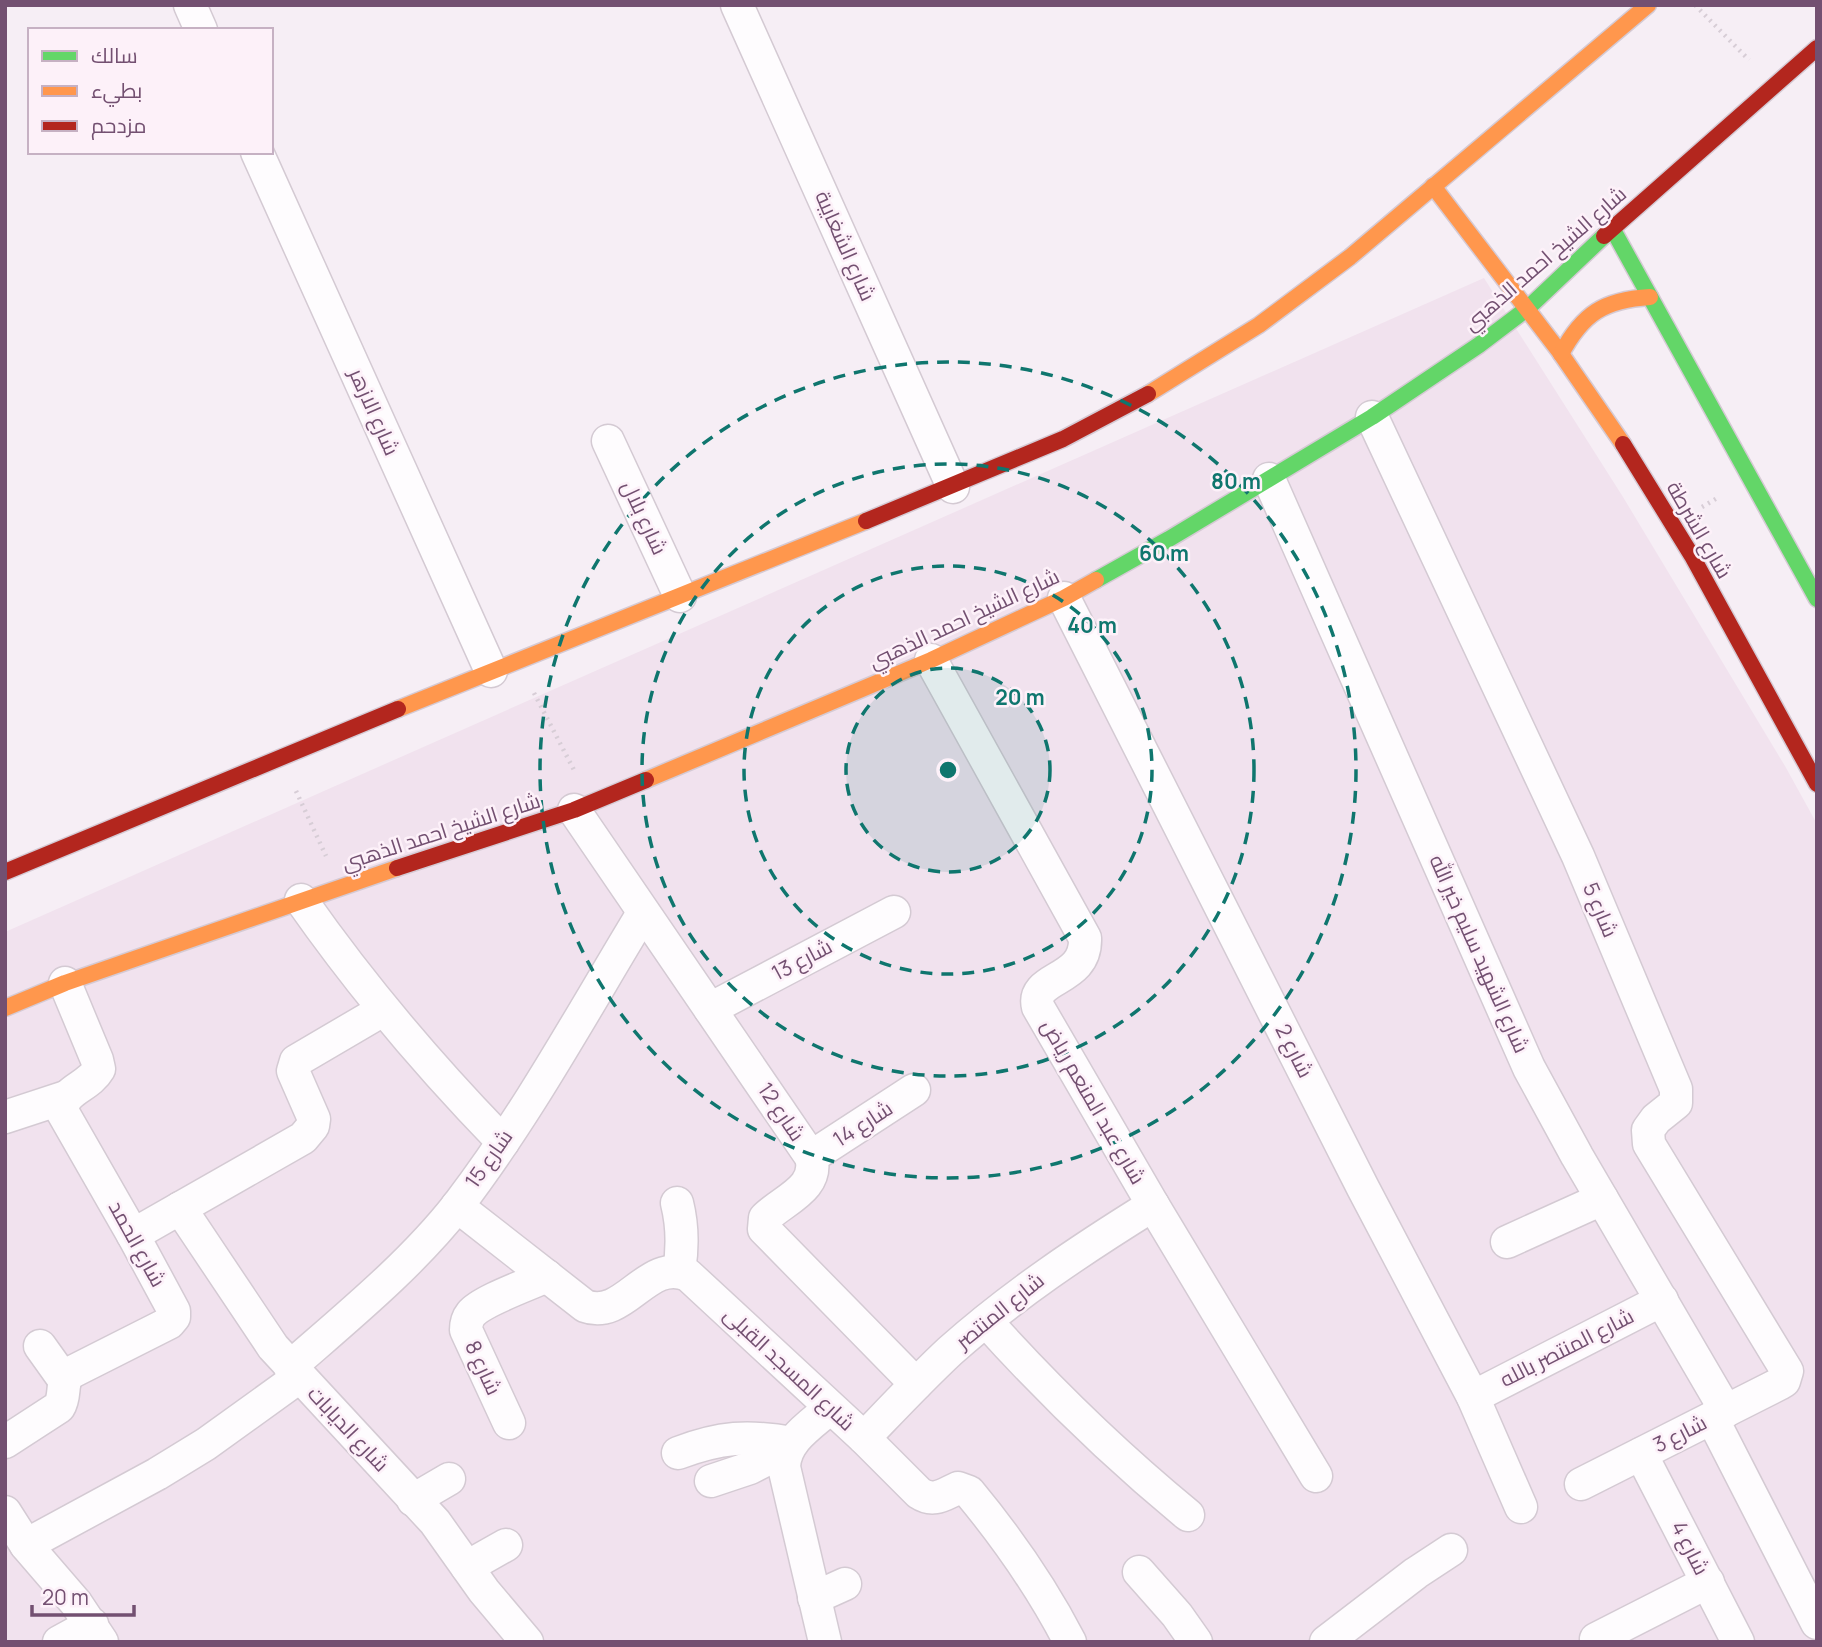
<svg xmlns="http://www.w3.org/2000/svg" width="1822" height="1647" font-family="Manrope,Cairo,sans-serif">
<rect width="100%" height="100%" fill="#f6eef5"/>
<polygon fill="#f1e2ee" points="1484,278 1623,497 1785,766 1817,824 1817,1642 5,1642 5,932"/>
<g fill="none" stroke-linecap="round" stroke-linejoin="round">
<defs>
<g id="street">
<polyline points="190,5 201,30"/>
<polyline points="737,5 953,487"/>
<polyline points="257,152 491,671"/>
<polyline points="1372,417 1578,856 1676,1089 1676,1103 1656,1119 1648,1130 1649,1144 1787,1371 1784,1381 1779,1384 1581,1484"/>
<polyline points="608,441 680,596"/>
<polyline points="1269,479 1529,1068 1577,1156 1726,1411"/>
<polyline points="1064,598 1363,1188 1473,1397 1521,1507"/>
<path d="M 931,660 L 1085,938 C 1087,983 1030,975 1038,1007 L 1153,1205 L 1316,1476"/>
<path d="M 574,810 L 811,1157 C 820,1188 783,1200 765,1218 L 764,1229 L 916,1384"/>
<path d="M 301,900 C 362,987 429,1066 503,1142"/>
<polyline points="710,1009 894,912"/>
<polyline points="5,1117 66,1097"/>
<polyline points="811,1157 914,1090"/>
<path d="M 677,1203 C 683,1227 683,1247 679,1271"/>
<path d="M 457,1206 L 585,1306 C 625,1321 647,1257 688,1275 L 864,1438 L 919,1493 C 934,1503 944,1494 958,1488 L 969,1492 C 1008,1539 1042,1588 1070,1642"/>
<polyline points="180,1208 273,1347 435,1522 484,1591 527,1642"/>
<polyline points="133,1235 303,1138 313,1126 314,1119 293,1071 296,1061 383,1010"/>
<polyline points="1507,1242 1602,1199"/>
<path d="M 986,1321 C 1049,1391 1115,1455 1188,1515"/>
<polyline points="40,1346 65,1381"/>
<path d="M 290,1367 C 347,1317 411,1265 458,1205 C 527,1115 584,1010 643,913"/>
<polyline points="1473,1397 1662,1300"/>
<polyline points="1712,1418 1817,1623"/>
<path d="M 509,1423 L 466,1330 C 466,1323 467,1319 471,1314 C 481,1301 530,1284 547,1276"/>
<path d="M 864,1438 C 892,1409 920,1379 950,1351 C 1013,1295 1082,1249 1153,1205"/>
<path d="M 5,1442 L 59,1407 C 66,1396 61,1383 68,1374 L 169,1323 L 174,1317 L 174,1311 L 133,1235 L 62,1111 C 63,1089 88,1088 99,1069 L 97,1060 L 65,983"/>
<path d="M 678,1453 C 720,1437 748,1435 792,1443"/>
<polyline points="1641,1454 1738,1642"/>
<polyline points="711,1481 750,1468 787,1449"/>
<polyline points="413,1500 449,1479"/>
<polyline points="5,1512 26,1545 76,1603 102,1642"/>
<polyline points="26,1545 157,1474 206,1444 299,1377"/>
<polyline points="467,1567 506,1545"/>
<polyline points="1139,1572 1177,1615 1196,1642"/>
<polyline points="814,1598 845,1584"/>
<polyline points="1596,1639 1708,1582"/>
<polyline points="59,1642 92,1624"/>
<path d="M 825,1642 L 784,1467 C 785,1440 811,1425 830,1408"/>
<polyline points="1326,1642 1416,1573 1451,1550"/>
</g>
<g id="fast">
<polyline points="1612,228 1817,599"/>
<polyline points="1096,580 1169,539 1372,417 1479,345 1528,308 1604,236"/>
</g>
<g id="slow">
<polyline points="1433,186 1559,351 1623,444"/>
<path d="M 1561,354 C 1583,313 1604,300 1650,297"/>
<polyline points="1148,394 1259,325 1350,257 1648,5"/>
<polyline points="398,709 866,521"/>
<polyline points="646,780 931,660 1064,598 1096,580"/>
<polyline points="5,1008 65,983 397,868"/>
</g>
<g id="jam">
<polyline points="1604,236 1817,48"/>
<polyline points="1623,444 1692,556 1817,784"/>
<polyline points="866,521 1063,439 1148,394"/>
<polyline points="397,868 574,810 646,780"/>
<polyline points="5,872 398,709"/>
</g>
</defs>
<use href="#street" stroke="#d4cad3" stroke-width="35"/>
<use href="#fast" stroke="#d5cad4" stroke-width="19"/>
<use href="#slow" stroke="#d5cad4" stroke-width="19"/>
<use href="#jam" stroke="#d5cad4" stroke-width="19"/>
<g stroke="#d7cdd6" stroke-width="4.5" stroke-dasharray="2 5" stroke-linecap="butt">
<polyline points="1695,5 1749,60"/>
<polyline points="1702,507 1719,497"/>
<polyline points="534,693 575,772"/>
<polyline points="296,791 326,856"/>
</g>
<use href="#street" stroke="#fefcfe" stroke-width="32"/>
<use href="#fast" stroke="#63d668" stroke-width="16"/>
<use href="#slow" stroke="#ff974d" stroke-width="16"/>
<use href="#jam" stroke="#b3261e" stroke-width="16"/>
</g>
<circle cx="948" cy="770" r="102" fill="#0f766e" fill-opacity=".12"/>
<g fill="none" stroke="#0f766e" stroke-width="3.5" stroke-dasharray="12 9">
<circle cx="948" cy="770" r="102"/>
<circle cx="948" cy="770" r="204"/>
<circle cx="948" cy="770" r="306"/>
<circle cx="948" cy="770" r="408"/>
</g>
<g text-anchor="middle" stroke-width="5" stroke-linejoin="round" paint-order="stroke">
<g font-size="21" fill="#735071" stroke="#fdf1f9">
<text transform="translate(845 246) rotate(66)" y="7">شارع الشغايبة</text>
<text transform="translate(1545 259) rotate(-41)" y="7">شارع الشيخ احمد الذهبي</text>
<text transform="translate(374 412) rotate(66)" y="7">شارع الازهر</text>
<text transform="translate(644 518) rotate(65)" y="7">شارع بلال</text>
<text transform="translate(1699 530) rotate(60)" y="7">شارع الشرطة</text>
<text transform="translate(964 619) rotate(-25)" y="7">شارع الشيخ احمد الذهبي</text>
<text transform="translate(441 832) rotate(-18)" y="7">شارع الشيخ احمد الذهبي</text>
<text transform="translate(1600 910) rotate(67)" y="7">شارع 5</text>
<text transform="translate(1479 954) rotate(66)" y="7">شارع الشهيد سليم خير الله</text>
<text transform="translate(802 960) rotate(-28)" y="7">شارع 13</text>
<text transform="translate(1294 1051) rotate(63)" y="7">شارع 2</text>
<text transform="translate(1093 1102) rotate(60)" y="7">شارع عبد المنعم رياض</text>
<text transform="translate(781 1112) rotate(56)" y="7">شارع 12</text>
<text transform="translate(863 1124) rotate(-33)" y="7">شارع 14</text>
<text transform="translate(489 1159) rotate(-55)" y="7">شارع 15</text>
<text transform="translate(137 1244) rotate(61)" y="7">شارع الحمد</text>
<text transform="translate(1000 1311) rotate(-39)" y="7">شارع المنتصر</text>
<text transform="translate(1567 1348) rotate(-27)" y="7">شارع المنتصر بالله</text>
<text transform="translate(483 1368) rotate(65)" y="7">شارع 8</text>
<text transform="translate(789 1369) rotate(43)" y="7">شارع المسجد القبلى</text>
<text transform="translate(348 1429) rotate(47)" y="7">شارع الديابات</text>
<text transform="translate(1680 1434) rotate(-27)" y="7">شارع 3</text>
<text transform="translate(1690 1548) rotate(63)" y="7">شارع 4</text>
</g>
</g>
<circle cx="948" cy="770" r="10" fill="#0f766e" stroke="#fdf1f9" stroke-width="3.5"/>
<g font-size="21" text-anchor="middle" font-weight="bold" fill="#0f766e" stroke="#fdf1f9" stroke-width="5" stroke-linejoin="round" paint-order="stroke">
<text x="1236" y="489">80 m</text>
<text x="1164" y="561">60 m</text>
<text x="1092" y="633">40 m</text>
<text x="1020" y="705">20 m</text>
</g>
<rect width="1822" height="1647" fill="none" stroke="#735071" stroke-width="14"/>
<rect x="28" y="28" width="245" height="126" fill="#fdf1f9" stroke="#c6b1c3" stroke-width="2"/>
<rect x="42" y="51" width="35" height="10" fill="#63d668" stroke="#c6b1c3" stroke-width="2"/>
<text x="91" y="63" font-size="21" fill="#735071">سالك</text>
<rect x="42" y="86" width="35" height="10" fill="#ff974d" stroke="#c6b1c3" stroke-width="2"/>
<text x="91" y="98" font-size="21" fill="#735071">بطيء</text>
<rect x="42" y="121" width="35" height="10" fill="#b3261e" stroke="#c6b1c3" stroke-width="2"/>
<text x="91" y="133" font-size="21" fill="#735071">مزدحم</text>
<path d="M32 1605v10h102v-10" fill="none" stroke="#735071" stroke-width="3.5"/>
<text x="42" y="1605" font-size="21" fill="#735071" stroke="#fdf1f9" stroke-width="5" paint-order="stroke">20 m</text>
</svg>
